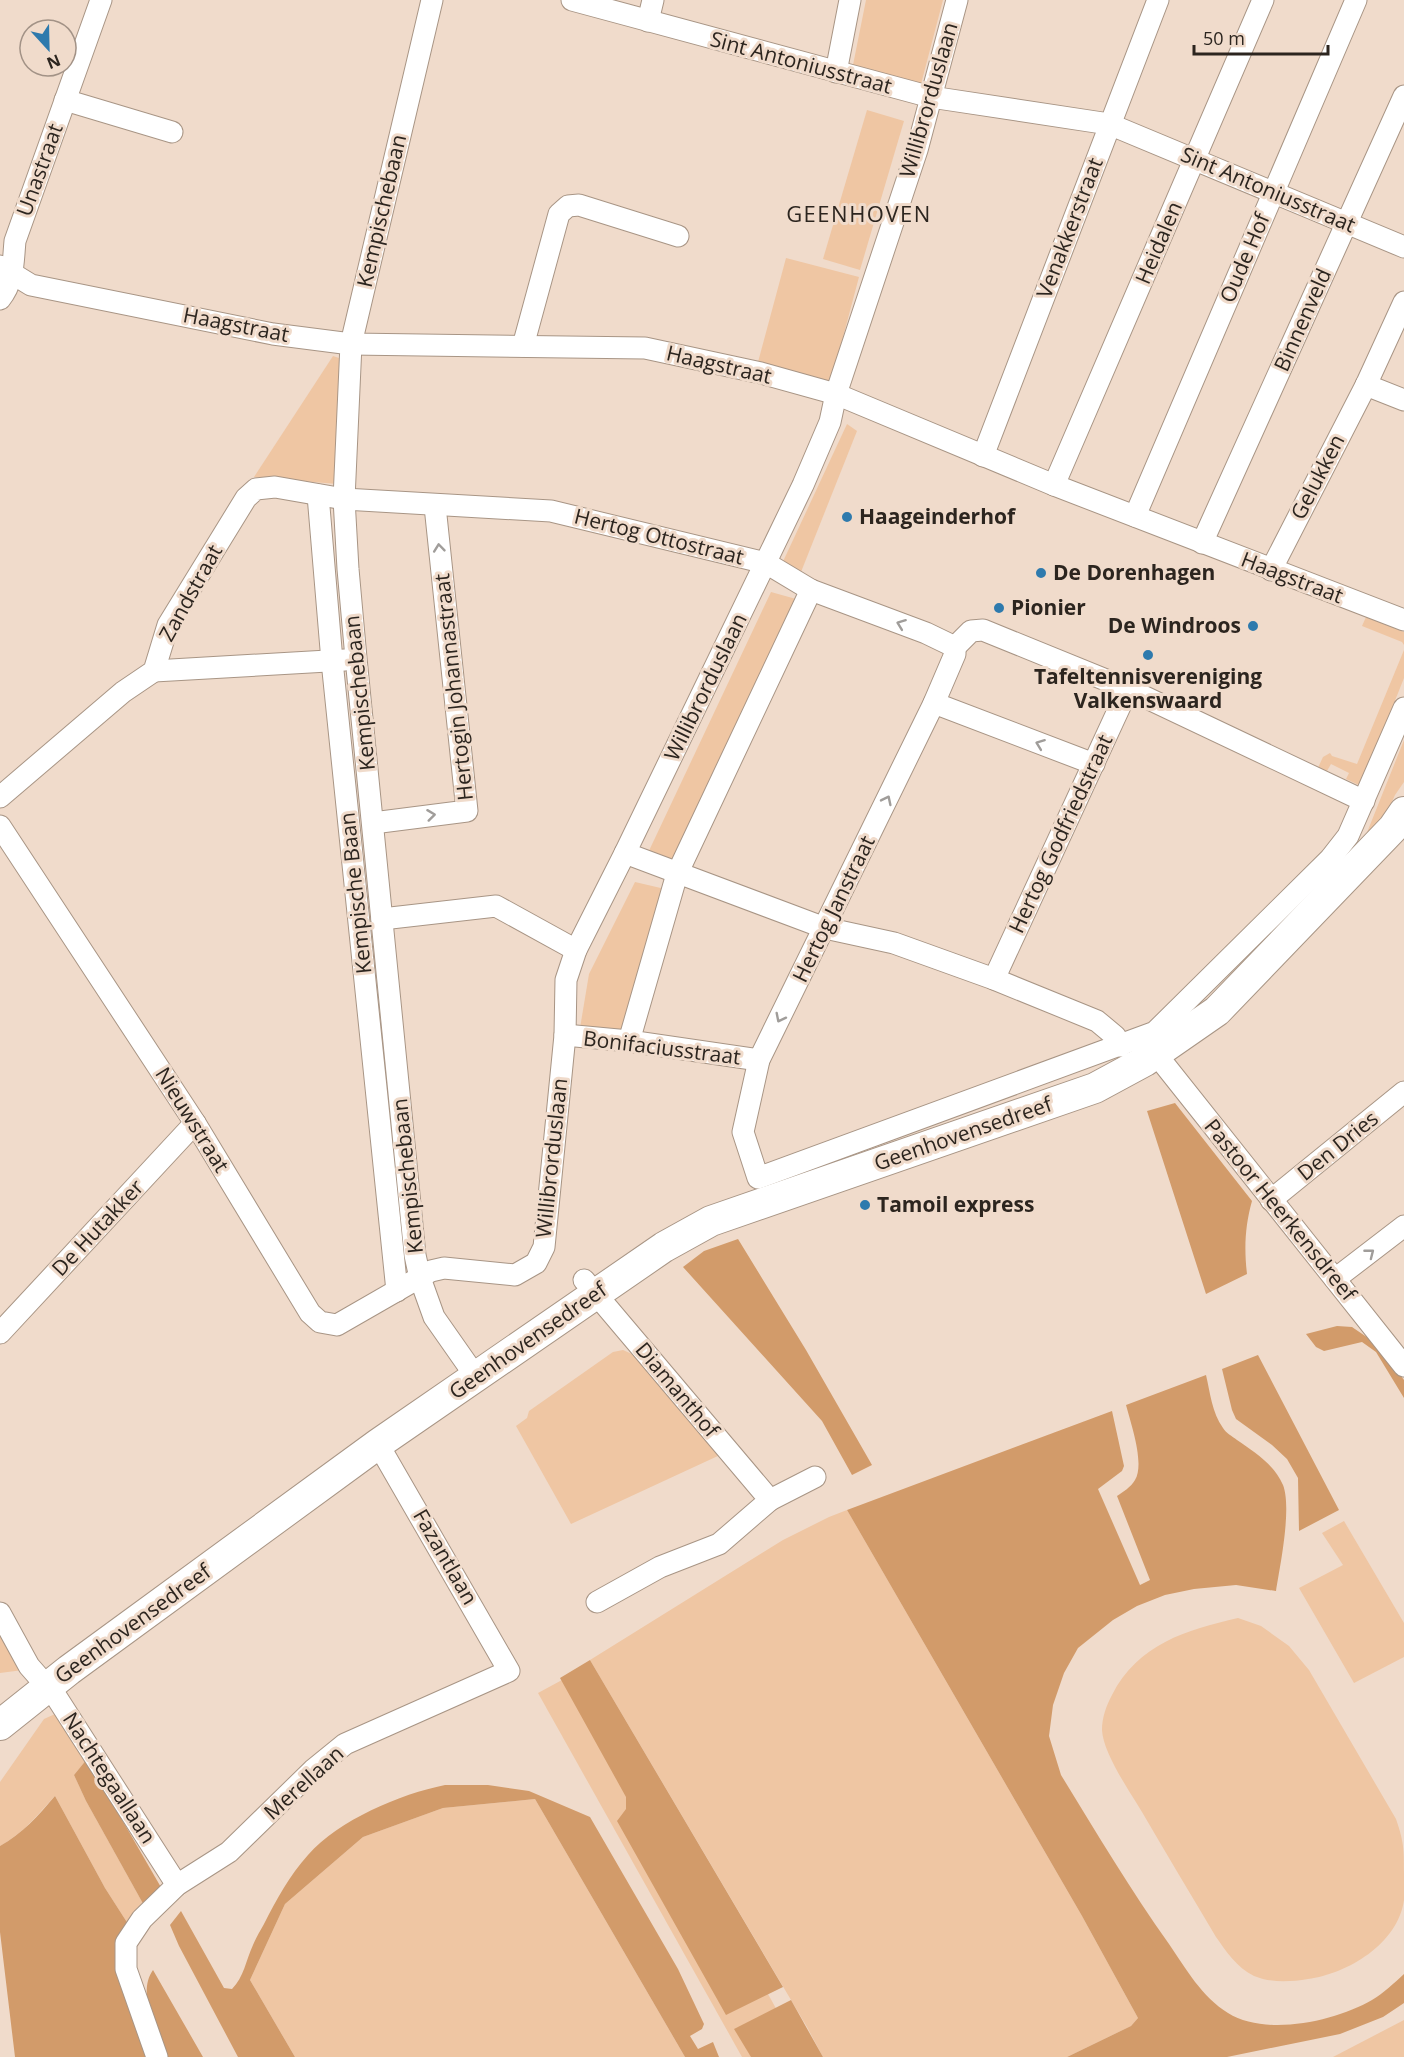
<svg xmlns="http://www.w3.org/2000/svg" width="1404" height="2057" font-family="'Open Sans',sans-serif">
<rect width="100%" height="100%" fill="#f0dbcb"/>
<g fill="#efc6a3">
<polygon points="866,0 943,0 920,88 852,70"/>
<polygon points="867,110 904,121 860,270 823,259"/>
<polygon points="786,258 859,277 831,382 758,362"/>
<polygon points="333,356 339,358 341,363 337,484 254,477"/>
<polygon points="847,424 857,431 801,572 780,568"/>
<polygon points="771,592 796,599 671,864 647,855"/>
<polygon points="1366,617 1404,632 1404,645 1402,642 1362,626"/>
<polygon points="1404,650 1404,678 1361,786 1346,779 1349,773 1331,764 1324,776 1316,772 1323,757 1330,753 1332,756 1357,764"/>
<polygon points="1404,740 1404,782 1395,795 1384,819 1364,840"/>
<polygon points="635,882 665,889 621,1031 580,1028 589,974"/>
<polygon points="623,1350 632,1354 720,1455 571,1524 516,1426 527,1418 529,1411 613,1352"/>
<polygon points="847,1510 1082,1916 1138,2018 1131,2026 1067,2057 823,2057 807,2027 590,1660 783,1540 829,1517"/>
<polygon points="1344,1521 1404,1623 1404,1657 1354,1683 1299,1588 1343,1565 1322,1533"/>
<path d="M 1238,1618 L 1261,1626 L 1289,1646 L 1309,1670 L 1396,1819 C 1404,1842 1404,1850 1404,1873 C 1404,1882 1404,1892 1404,1900 C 1398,1944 1347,1974 1308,1979 C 1290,1982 1271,1983 1254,1976 C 1237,1968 1226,1951 1216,1937 C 1191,1895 1166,1853 1142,1812 C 1130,1792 1103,1753 1102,1730 C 1102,1718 1106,1706 1112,1695 C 1138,1644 1186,1630 1238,1618 Z"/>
<polygon points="0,1629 23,1670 0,1673"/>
<polygon points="586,1667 803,2057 742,2057 538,1693"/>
<path d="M 55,1714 L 87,1759 L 74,1775 L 86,1801 L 146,1909 L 130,1927 L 105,1888 L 55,1796 C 35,1817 26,1831 0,1846 L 0,1782 L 44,1719 Z"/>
<polygon points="535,1799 685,2057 295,2057 250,1980 285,1904 363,1837 443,1808"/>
<polygon points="1404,2020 1404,2057 1333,2057"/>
</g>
<g fill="#d29b6a">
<path d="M 1175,1103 L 1252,1201 C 1245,1226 1244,1248 1247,1274 L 1206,1294 L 1147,1111 Z"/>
<polygon points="738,1239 806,1350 872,1465 852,1475 822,1421 683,1267 704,1251"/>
<polygon points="1337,1326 1352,1327 1374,1342 1404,1380 1404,1398 1376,1352 1362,1342 1324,1351 1316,1347 1306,1334"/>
<polygon points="1258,1355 1339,1510 1299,1531 1298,1478 1287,1459 1272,1445 1236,1419 1232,1410 1222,1369"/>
<path d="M 1206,1375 C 1210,1392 1212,1413 1223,1428 C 1226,1433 1232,1436 1237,1440 C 1254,1452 1274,1464 1283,1485 C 1292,1508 1280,1566 1276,1591 L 1236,1585 L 1194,1589 L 1165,1595 L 1137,1606 L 1113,1620 L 1078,1648 L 1064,1673 L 1053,1705 L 1049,1736 L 1061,1775 C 1096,1832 1130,1889 1169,1944 C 1186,1969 1202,1997 1228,2013 C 1266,2037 1336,2021 1372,2000 C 1384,1993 1394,1983 1404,1974 L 1404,2003 L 1383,2017 L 1340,2034 L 1227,2057 L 1067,2057 L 1131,2026 L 1138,2018 L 1082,1916 L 847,1510 L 1112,1411 L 1124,1466 L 1122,1471 L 1098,1489 L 1140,1585 L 1150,1580 L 1117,1496 C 1123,1492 1131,1487 1135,1480 C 1145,1464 1131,1424 1126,1405 Z"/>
<polygon points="590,1660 783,1987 726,2015 617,1821 626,1809 626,1797 560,1678"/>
<polygon points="87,1759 166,1896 146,1909 86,1801 74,1775"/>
<path d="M 445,1785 L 488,1785 L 529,1791 L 590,1817 L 678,1969 L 704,2024 L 702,2029 L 690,2036 L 698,2049 L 713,2042 L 719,2057 L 685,2057 L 535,1799 L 443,1808 L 363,1837 L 285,1904 L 250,1980 L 295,2057 L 238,2057 L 179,1946 L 170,1925 L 181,1911 L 224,1988 L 232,1989 C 244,1977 246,1960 253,1945 C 256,1938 260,1931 264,1924 C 276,1900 290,1875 308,1855 C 339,1820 400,1794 445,1785 Z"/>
<path d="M 55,1796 L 105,1888 L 130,1927 L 148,2057 L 15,2057 L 0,1932 L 0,1846 C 23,1833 38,1816 55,1796 Z"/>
<path d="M 153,1970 L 203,2057 L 166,2057 C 158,2032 136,1994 153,1970 Z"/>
<polygon points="791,2000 823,2057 751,2057 734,2029"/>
</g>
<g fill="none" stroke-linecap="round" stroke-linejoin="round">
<defs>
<g id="street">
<polyline points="432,0 351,344 344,499 348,569 356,658 415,1255 420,1278 434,1317 476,1377"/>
<polyline points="572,0 931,97 1109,124 1404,247"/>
<polyline points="648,21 653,0"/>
<polyline points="836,72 850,0"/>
<polyline points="65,100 172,132"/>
<polyline points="0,266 31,285 273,334 351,344 645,348 761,373 836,394 1054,485 1404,620"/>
<path d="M 0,299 C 14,282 13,262 15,241 L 101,0"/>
<polyline points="523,346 559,214 568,206 579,205 678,236"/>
<polyline points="1366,385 1404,400"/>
<polyline points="983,456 1158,0"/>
<polyline points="1054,485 1263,0"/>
<polyline points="318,495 332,661 397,1291"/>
<polyline points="1135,516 1356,0"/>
<polyline points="1202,543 1404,96"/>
<polyline points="1271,570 1366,385 1404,302"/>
<polyline points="955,647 955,654 934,703 759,1060 743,1132 758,1178 1155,1032 1330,859 1348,836 1404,708"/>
<polyline points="955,647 971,631 983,630 1128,689 1364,801"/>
<polyline points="154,671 345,660"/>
<polyline points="934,703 1094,764"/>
<polyline points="0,797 123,692 154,671 168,625 246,498 256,489 275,487 344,499 551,511 766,563 811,590 926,633 955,647"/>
<polyline points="373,823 467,811 435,506"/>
<polyline points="0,826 195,1123 310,1313 320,1322 337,1325 431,1271 444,1268 515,1275 536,1263 544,1247 565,1035 566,980 576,950 625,853 803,485 830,422 836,394 917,150 957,0"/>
<polyline points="625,853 825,928 894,943 994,979 1097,1021 1115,1036 1121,1046"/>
<polyline points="382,919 496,906 576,950"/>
<polyline points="994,979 1128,689"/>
<polyline points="565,1035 629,1041 759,1060"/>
<polyline points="629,1041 677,874 811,590"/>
<polyline points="1156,1054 1404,1366"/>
<polyline points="1271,1200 1404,1092"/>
<polyline points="1335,1279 1404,1226"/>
<polyline points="584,1280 770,1500 719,1544 660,1567 597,1602"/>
<polyline points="0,1333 195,1123"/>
<polyline points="770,1500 815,1477"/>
<polyline points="0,1613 29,1666 57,1698 177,1885"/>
<polyline points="157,2057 126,1969 126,1943 142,1919 177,1885 229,1852 313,1770 345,1744 509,1671 378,1444"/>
</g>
<polyline id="secondary" points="0,1725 69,1670 378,1444 664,1247 711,1221 1095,1088 1145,1061 1217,1011 1393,828 1404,812"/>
</defs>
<use href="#street" stroke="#a89585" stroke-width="23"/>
<use href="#secondary" stroke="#a89585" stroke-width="32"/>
<use href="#street" stroke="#fff" stroke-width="21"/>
<use href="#secondary" stroke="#fff" stroke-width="30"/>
</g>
<defs><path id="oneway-chevron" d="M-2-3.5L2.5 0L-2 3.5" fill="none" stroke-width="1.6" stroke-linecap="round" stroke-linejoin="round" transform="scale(1.5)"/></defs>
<g stroke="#a09d9a">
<use href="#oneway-chevron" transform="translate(439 548) rotate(-96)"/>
<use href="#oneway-chevron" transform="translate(901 624) rotate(-159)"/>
<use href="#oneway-chevron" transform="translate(1040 744) rotate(-159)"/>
<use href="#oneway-chevron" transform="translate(887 800) rotate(-64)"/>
<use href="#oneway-chevron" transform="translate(431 815) rotate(-7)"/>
<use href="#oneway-chevron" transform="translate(780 1018) rotate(117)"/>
<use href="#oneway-chevron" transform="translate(1370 1253) rotate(-38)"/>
</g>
<g fill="#2e7aad" stroke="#f0dbcb" stroke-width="2">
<circle cx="847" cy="517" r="6"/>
<circle cx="1041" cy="573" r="6"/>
<circle cx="999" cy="608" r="6"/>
<circle cx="1253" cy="626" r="6"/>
<circle cx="1148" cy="655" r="6"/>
<circle cx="865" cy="1205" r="6"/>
</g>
<g text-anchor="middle" stroke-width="6" stroke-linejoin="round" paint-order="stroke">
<g font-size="21" fill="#2c251f" stroke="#f0dbcb">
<text transform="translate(801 63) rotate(15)" y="7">Sint Antoniusstraat</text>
<text transform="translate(929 100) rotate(-74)" y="7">Willibrorduslaan</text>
<text transform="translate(40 170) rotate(-70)" y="7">Unastraat</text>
<text transform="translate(1268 190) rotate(23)" y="7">Sint Antoniusstraat</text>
<text transform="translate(382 211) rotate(-77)" y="7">Kempischebaan</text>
<text transform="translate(1070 228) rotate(-69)" y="7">Venakkerstraat</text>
<text transform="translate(1159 243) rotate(-67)" y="7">Heidalen</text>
<text transform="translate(1245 258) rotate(-67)" y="7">Oude Hof</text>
<text transform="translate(1303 320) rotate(-66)" y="7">Binnenveld</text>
<text transform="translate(236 325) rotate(11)" y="7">Haagstraat</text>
<text transform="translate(719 365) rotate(13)" y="7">Haagstraat</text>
<text transform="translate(1318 477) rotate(-63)" y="7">Gelukken</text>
<text transform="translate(659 537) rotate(14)" y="7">Hertog Ottostraat</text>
<text transform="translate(1292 578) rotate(21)" y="7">Haagstraat</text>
<text transform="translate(191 593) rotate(-61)" y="7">Zandstraat</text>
<text transform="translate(454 687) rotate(-96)" y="7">Hertogin Johannastraat</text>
<text transform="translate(706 687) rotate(-64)" y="7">Willibrorduslaan</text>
<text transform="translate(360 693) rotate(-96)" y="7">Kempischebaan</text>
<text transform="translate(1061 834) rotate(-65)" y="7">Hertog Godfriedstraat</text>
<text transform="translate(356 893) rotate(-96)" y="7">Kempische Baan</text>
<text transform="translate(834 909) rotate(-64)" y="7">Hertog Janstraat</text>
<text transform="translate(662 1048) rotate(7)" y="7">Bonifaciusstraat</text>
<text transform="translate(192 1120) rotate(58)" y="7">Nieuwstraat</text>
<text transform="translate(963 1134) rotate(-19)" y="7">Geenhovensedreef</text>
<text transform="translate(1338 1146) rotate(-39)" y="7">Den Dries</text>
<text transform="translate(552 1158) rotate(-84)" y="7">Willibrorduslaan</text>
<text transform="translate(408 1176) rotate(-96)" y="7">Kempischebaan</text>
<text transform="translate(1280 1210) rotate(51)" y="7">Pastoor Heerkensdreef</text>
<text transform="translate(98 1228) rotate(-47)" y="7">De Hutakker</text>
<text transform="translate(528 1341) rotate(-35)" y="7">Geenhovensedreef</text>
<text transform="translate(677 1390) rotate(50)" y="7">Diamanthof</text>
<text transform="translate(445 1557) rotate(60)" y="7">Fazantlaan</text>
<text transform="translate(133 1624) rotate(-36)" y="7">Geenhovensedreef</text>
<text transform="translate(109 1778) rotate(57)" y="7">Nachtegaallaan</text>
<text transform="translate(304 1783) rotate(-42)" y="7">Merellaan</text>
</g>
<g font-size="21" font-weight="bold" fill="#2c251f" stroke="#f0dbcb" text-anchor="start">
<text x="859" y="524">Haageinderhof</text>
<text x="1053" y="580">De Dorenhagen</text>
<text x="1011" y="615">Pionier</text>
<text x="1241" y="633" text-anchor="end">De Windroos</text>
<text x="1148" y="684" text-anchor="middle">Tafeltennisvereniging<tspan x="1148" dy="24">Valkenswaard</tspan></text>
<text x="877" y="1212">Tamoil express</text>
</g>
<g font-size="22" letter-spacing="1.5" fill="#2c251f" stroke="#f0dbcb">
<text x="859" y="222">GEENHOVEN</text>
</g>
</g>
<g transform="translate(48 48) rotate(158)"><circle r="28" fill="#f0dbcb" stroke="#a29286" stroke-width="1.5"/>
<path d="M0-4.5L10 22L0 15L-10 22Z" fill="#2e7aad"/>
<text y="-9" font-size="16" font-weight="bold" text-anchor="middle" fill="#2c251f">N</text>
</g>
<path d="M1194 45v9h134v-9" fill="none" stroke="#2c251f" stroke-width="3"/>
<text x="1203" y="45" font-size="18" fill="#2c251f" stroke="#f0dbcb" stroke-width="4.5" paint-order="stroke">50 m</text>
</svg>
